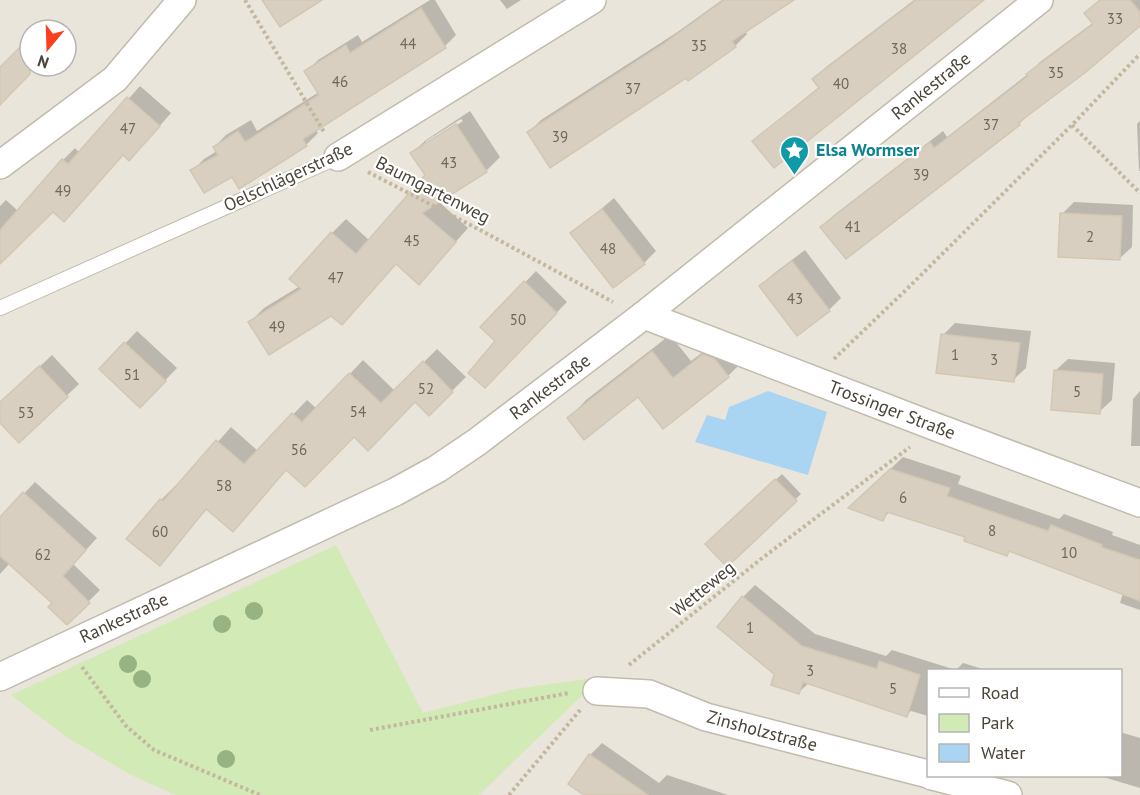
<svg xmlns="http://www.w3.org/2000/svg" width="1140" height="795" font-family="'PT Sans',sans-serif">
<rect width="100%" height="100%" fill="#f6f3ec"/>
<path fill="#eae5da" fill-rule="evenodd" d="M 0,0 L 1140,0 L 1140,795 L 0,795 ZM 30,30 L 66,30 L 66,66 L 30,66 ZM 928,670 L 1120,670 L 1120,776 L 928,776 Z"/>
<polygon fill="#d2eab5" points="336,545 423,713 515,689 601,677 479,795 176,795 133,776 68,738 11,695"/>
<polygon fill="#a9d4f2" points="768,391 827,412 808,475 695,442 707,415 725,420 729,407"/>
<g fill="#0003" fill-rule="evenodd">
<polygon points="430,0 435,0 456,35 445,46 315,129 318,133 306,145 233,175 192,171 204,159 217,151 214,147 226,135 251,120 257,131 319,92 306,72 318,60 358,35 362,42"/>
<polygon points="500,0 521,0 507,9"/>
<polygon points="722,0 792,0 745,30 747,34 735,46 689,79 687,76 529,132 541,120 676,33"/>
<polygon points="914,0 979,0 754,141 820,86 814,79 826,67"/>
<polygon points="1099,0 1140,0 1140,24 1031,112 1019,124 846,257 822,227 834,215 943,131 947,137 1028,74 1040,62 1094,22 1086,13"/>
<polygon points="30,39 30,66 36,66 0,104 0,70"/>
<polygon points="140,86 171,113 141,147 124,154 53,210 0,262 0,206 6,200 18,211 63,160 75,148 80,153"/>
<path d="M 470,111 L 500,157 L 486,171 L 438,201 L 468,228 L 419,283 L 396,263 L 331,314 L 250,322 L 264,308 L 300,286 L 332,233 L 346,219 L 370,241 L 427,175 L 412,153 L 426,140 ZM 461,119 L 463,121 L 426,145 L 426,141 Z"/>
<polygon points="1140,121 1140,171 1139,171 1137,124"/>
<polygon points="614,198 656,251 644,263 572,234"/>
<polygon points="1074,202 1133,205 1132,247 1119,259 1062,214"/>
<polygon points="805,250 841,298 829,310 761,286 773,274"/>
<polygon points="536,271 567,302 485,386 497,341 482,327"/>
<polygon points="955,323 1031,331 1026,368 1013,380 943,335"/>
<polygon points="137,331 177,368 152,394 101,369"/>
<polygon points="670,335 691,361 722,338 746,358 728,376 663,427 638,395 569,418 586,400"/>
<polygon points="437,349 466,377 429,414 415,400 354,435 287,469 233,530 208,508 159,564 129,539 161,500 175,486 177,488 231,427 258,451 307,400 317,409 363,360 395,391"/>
<polygon points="52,355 79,384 19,441 0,421 0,404"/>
<polygon points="1068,359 1115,363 1112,400 1099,412 1055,371"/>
<polygon points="1140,391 1140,446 1131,446 1133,399"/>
<polygon points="903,457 961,476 958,484 1059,519 1064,514 1113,532 1112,535 1140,545 1140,610 1120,603 1123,593 1011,550 1007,554 967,536 890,511 883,519 862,496"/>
<polygon points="782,474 801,494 727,565 707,544"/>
<polygon points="35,482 97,538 73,564 100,590 67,623 54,603 10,563 0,574 0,519"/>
<polygon points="755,585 815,634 886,656 892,650 956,670 963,663 986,670 928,670 928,716 911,711 907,715 809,683 799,692 776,673 743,597"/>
<polygon points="1120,732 1140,738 1140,788 1100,776 1120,776"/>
<polygon points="602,743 659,783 667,775 728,795 587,795 570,783 590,755"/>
</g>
<g fill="#d8cfc1" stroke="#d3c7b4" stroke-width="1.5">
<polygon points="262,0 322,0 280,27"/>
<polygon points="724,0 794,0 732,41 736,47 688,81 686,78 550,168 527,132 662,45"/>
<polygon points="916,0 984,0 774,168 752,141 819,88 812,79"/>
<polygon points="1100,0 1130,0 1140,12 1140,26 1086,72 1018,123 1020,125 846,259 820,227 930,142 934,148 1028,76 1026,74 1093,24 1084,13"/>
<polygon points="421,8 446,48 303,139 307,146 239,189 232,177 204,193 190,170 218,155 213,147 238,131 245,142 319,95 304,71 346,45 350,53"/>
<polygon points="30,37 30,74 0,105 0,67"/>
<polygon points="127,97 160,126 129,161 123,155 64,222 53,212 0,264 0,230 62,159 68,164"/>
<polygon points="456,124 487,172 422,213 456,242 419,285 396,264 342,325 331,316 269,355 248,322 301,289 289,279 331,232 356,254 425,175 410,153"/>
<polygon points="602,209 645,264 613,288 570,233"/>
<polygon points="1060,213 1122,216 1120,260 1058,257"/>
<polygon points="792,261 830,311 797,336 759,286"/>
<polygon points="524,281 557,313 485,388 468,373 495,341 480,327"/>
<polygon points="941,334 1020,343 1014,382 936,373"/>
<polygon points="124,342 166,381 140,408 99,369"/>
<polygon points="652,351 673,378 703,354 715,359 729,377 663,429 638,397 584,440 567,418"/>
<polygon points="423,361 453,392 429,416 415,402 368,451 354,437 305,487 286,470 233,532 206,509 160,566 126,539 160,499 163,501 216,440 244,464 292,413 302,422 349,373 381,403"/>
<polygon points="39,366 68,397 19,443 0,423 0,402"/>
<polygon points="1054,370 1103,374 1100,414 1051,410"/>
<polygon points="890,469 950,488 947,496 1048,531 1051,525 1102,545 1101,547 1140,560 1140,601 1009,551 1007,556 964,541 965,537 887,512 883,521 848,508"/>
<polygon points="775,479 797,501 727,567 705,544"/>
<polygon points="23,492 86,550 63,576 90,603 67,625 48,607 52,603 0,556 0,517"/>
<polygon points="742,596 802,646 877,669 879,661 920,675 907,717 803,682 799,694 771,685 774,674 717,627"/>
<polygon points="589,754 648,795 584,795 568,784"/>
</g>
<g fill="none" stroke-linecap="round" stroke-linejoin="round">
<defs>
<polyline id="lane" points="0,308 338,157"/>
<g id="street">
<polyline points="338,157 592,0"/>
<polyline points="0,165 115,79 182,0"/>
<polyline points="644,315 936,427 1140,503"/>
<polyline points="0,677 395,492 437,469 477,442 644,315 1039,0"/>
<polyline points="597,691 649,694 706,717 928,774"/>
<polyline points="932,776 1008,795"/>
</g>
</defs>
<use href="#lane" stroke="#c2bbae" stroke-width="16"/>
<use href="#street" stroke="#c2bbae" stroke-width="30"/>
<g stroke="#c4b79f" stroke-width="4" stroke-dasharray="3 3" stroke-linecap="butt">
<polyline points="245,0 324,132"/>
<polyline points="1072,125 1140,193"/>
<polyline points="368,172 482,231 613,302"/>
<polyline points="834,359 908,288 1072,125 1140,54"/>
<polyline points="629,665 761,559 910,447"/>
<polyline points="82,667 126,726 154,750 260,795"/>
<polyline points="370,730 569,693"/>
<polyline points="509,795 580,710"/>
</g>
<use href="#lane" stroke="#fff" stroke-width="14"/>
<use href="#street" stroke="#fff" stroke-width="27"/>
</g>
<g fill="#97b381">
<circle cx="254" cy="611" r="9"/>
<circle cx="222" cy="624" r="9"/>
<circle cx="128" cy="664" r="9"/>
<circle cx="142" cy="679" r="9"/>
<circle cx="226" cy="759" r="9"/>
</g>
<defs>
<symbol id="sight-pin" viewBox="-11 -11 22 30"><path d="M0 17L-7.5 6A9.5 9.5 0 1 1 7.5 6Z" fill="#0f9aa8" stroke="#fff"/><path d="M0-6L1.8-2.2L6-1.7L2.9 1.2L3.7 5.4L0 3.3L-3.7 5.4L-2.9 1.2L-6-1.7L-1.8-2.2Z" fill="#fff"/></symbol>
</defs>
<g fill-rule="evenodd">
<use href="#sight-pin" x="778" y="134" width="33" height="45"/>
</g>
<g text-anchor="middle" stroke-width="4.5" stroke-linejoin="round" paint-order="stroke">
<g font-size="15" fill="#6e675b">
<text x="1115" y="24">33</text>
<text x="408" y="49">44</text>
<text x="699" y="51">35</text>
<text x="899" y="54">38</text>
<text x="1056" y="78">35</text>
<text x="340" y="87">46</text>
<text x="841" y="89">40</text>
<text x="633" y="94">37</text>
<text x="991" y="130">37</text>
<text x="128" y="134">47</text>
<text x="560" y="142">39</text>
<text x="449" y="168">43</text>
<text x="921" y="180">39</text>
<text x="63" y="196">49</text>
<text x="853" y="232">41</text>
<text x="1090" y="242">2</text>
<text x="412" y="246">45</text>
<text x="608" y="254">48</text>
<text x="336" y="283">47</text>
<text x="795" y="304">43</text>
<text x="518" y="325">50</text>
<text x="277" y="332">49</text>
<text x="955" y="360">1</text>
<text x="994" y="365">3</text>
<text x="132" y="380">51</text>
<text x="426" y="394">52</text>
<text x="1077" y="397">5</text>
<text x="358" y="417">54</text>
<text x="26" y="418">53</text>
<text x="299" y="455">56</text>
<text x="224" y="491">58</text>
<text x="903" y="503">6</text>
<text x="992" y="536">8</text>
<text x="160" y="537">60</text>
<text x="1069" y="558">10</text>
<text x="43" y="560">62</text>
<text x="750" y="633">1</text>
<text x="810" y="676">3</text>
<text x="893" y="694">5</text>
</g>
<g font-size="18" fill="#4b4439" stroke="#fff">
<text transform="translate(931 86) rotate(-39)" y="6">Rankestraße</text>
<text transform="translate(288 177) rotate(-25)" y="6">Oelschlägerstraße</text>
<text transform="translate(433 190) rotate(27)" y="6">Baumgartenweg</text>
<text transform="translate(550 387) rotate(-37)" y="6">Rankestraße</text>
<text transform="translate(892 410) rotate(21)" y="6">Trossinger Straße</text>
<text transform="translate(703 589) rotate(-39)" y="6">Wetteweg</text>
<text transform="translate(124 618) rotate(-25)" y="6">Rankestraße</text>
<text transform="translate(762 731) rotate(15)" y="6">Zinsholzstraße</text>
</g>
<g font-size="18" font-weight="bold" fill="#0d838f" stroke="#fff" text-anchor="start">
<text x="816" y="156">Elsa Wormser</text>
</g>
</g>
<rect x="927" y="669" width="195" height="108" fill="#ffffff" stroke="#b7b4b0" stroke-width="1.5"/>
<rect x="939" y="688" width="30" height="9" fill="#ffffff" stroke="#b7b4b0" stroke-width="1.5"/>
<text x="981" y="699" font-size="18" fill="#4b4439">Road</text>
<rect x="939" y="714" width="30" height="18" fill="#d2eab5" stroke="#b7b4b0" stroke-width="1.5"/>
<text x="981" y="729" font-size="18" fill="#4b4439">Park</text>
<rect x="939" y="744" width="30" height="18" fill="#a9d4f2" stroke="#b7b4b0" stroke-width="1.5"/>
<text x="981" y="759" font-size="18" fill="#4b4439">Water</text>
<g transform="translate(48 48) rotate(199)"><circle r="28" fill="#ffffff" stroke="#b7b4b0" stroke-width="1.5"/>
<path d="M0-4.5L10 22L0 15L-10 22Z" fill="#fc3f1d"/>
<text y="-9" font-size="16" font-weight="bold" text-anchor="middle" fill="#4b4439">N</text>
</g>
</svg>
